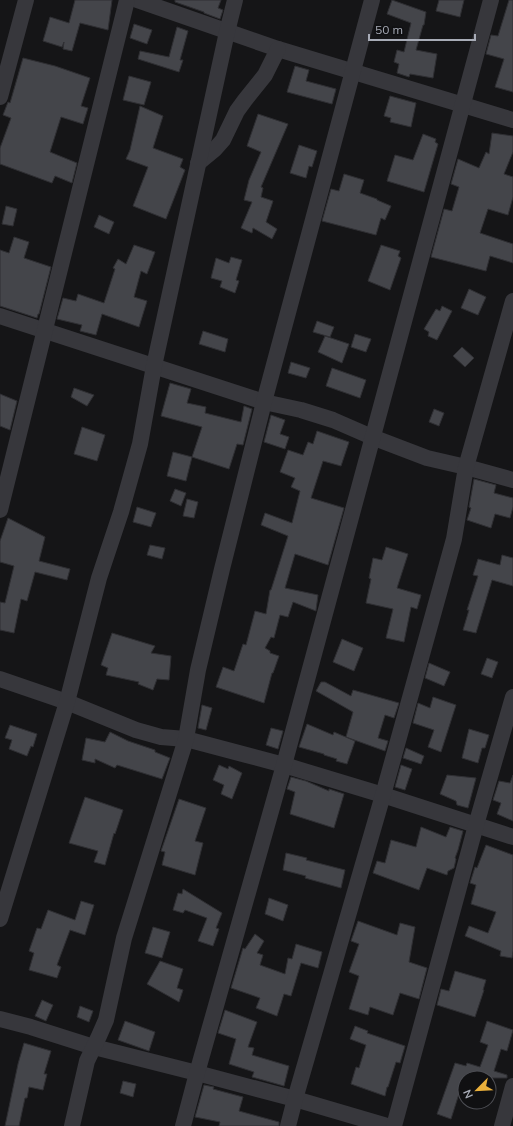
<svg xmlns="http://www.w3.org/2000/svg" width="513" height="1126" font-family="Mulish,sans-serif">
<rect width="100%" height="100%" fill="#151517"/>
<g fill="#44454a" stroke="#2f2f33">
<polygon points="75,0 112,0 108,30 80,23 72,51 63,49 64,42 62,47 43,41 50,17 69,23"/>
<polygon points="175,0 221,0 218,8 223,10 220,19 204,13 204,12 175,2"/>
<polygon points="392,0 426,12 424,25 423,25 416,50 437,54 433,78 410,74 409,77 397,73 399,64 394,62 397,50 404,52 411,23 387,14"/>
<polygon points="439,0 464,0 460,17 436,11"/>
<polygon points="509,0 513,0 513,92 495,87 504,59 486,54 491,35 498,36"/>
<polygon points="134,24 152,30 147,44 130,38"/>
<polygon points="177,27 188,31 180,60 183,60 179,72 138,59 140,51 169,57"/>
<polygon points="23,58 55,66 90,78 81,106 88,108 83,124 61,117 50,152 77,163 72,183 55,176 52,183 0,164 0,148 11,118 3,115 8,102 10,103"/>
<polygon points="295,66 309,70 306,81 336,89 332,104 287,92"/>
<polygon points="129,76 151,82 144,105 123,100"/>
<polygon points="390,96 416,103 411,127 390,122 391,118 384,116"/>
<polygon points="140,106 163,116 153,148 183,159 180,167 185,170 166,219 133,206 148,167 126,159 130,150"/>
<polygon points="258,114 288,124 261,187 263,188 261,197 273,201 266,222 277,229 272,239 253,228 252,233 241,228 252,202 244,200 249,180 261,152 247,146"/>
<polygon points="492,133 513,136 513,152 504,174 513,177 513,197 508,215 488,209 480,233 513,244 513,263 490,256 486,271 431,257 444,209 452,211 459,187 451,184 458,159 479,168 486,152 489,154"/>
<polygon points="423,134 436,139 435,142 438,144 424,192 387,181 395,155 413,160"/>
<polygon points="299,145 317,151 312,167 309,166 306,178 290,173"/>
<polygon points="344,174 364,180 360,193 377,199 377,200 391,206 385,220 381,218 376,235 322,221 331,189 339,191"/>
<polygon points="6,206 17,209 13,226 2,224"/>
<polygon points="99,215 114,222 109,234 94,227"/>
<polygon points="14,237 29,242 24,258 51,267 39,314 38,314 37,318 0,306 0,250 9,253"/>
<polygon points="134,245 155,252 147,274 141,271 134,297 147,301 139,327 102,314 96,335 80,331 82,325 57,319 63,298 76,301 78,294 104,303 115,269 113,268 118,259 126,264"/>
<polygon points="381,245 400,251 398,256 401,258 390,290 368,281"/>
<polygon points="231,257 242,260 236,280 239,281 235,293 220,287 222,281 211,278 216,258 229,263"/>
<polygon points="469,289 486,297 478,315 461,308"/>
<polygon points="442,306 452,311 437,340 428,336 429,332 424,329 436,309 440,311"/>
<polygon points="317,321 334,327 330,337 313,332"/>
<polygon points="203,331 228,339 225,352 199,344"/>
<polygon points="355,334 371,339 366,352 351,347"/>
<polygon points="325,336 349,344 342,363 318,352"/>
<polygon points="462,347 474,358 465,367 453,356"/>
<polygon points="291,362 310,368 306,378 288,373"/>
<polygon points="332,368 366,380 360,398 326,386"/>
<polygon points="170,383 191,389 187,403 206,407 205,413 241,422 244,406 252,409 243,445 237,444 229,469 192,457 202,427 161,416"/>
<polygon points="74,388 94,395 87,406 71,397"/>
<polygon points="0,394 17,401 10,430 0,426"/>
<polygon points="434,409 444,413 439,426 429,422"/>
<polygon points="271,415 285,420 280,434 289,437 285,449 264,442"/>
<polygon points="82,427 105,435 97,461 74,454"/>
<polygon points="317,431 349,442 341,466 323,461 311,498 344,508 328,565 295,554 285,588 318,595 316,610 316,611 293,602 288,617 280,615 274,638 271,637 265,648 270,651 270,653 279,656 273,673 272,673 264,703 216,687 223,667 234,671 243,644 246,645 255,611 266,614 270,590 271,590 288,536 261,525 265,513 292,523 300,491 291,487 295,478 280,472 288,450 303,455 308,442 313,444"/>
<polygon points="173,452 192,457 186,481 167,476"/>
<polygon points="474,479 496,485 494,493 513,498 513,507 510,518 495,514 491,528 467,520 471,508 469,507"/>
<polygon points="175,489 186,493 181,506 170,501"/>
<polygon points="187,499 198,502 194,518 183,516"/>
<polygon points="137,507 156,513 151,527 133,522"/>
<polygon points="8,518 45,537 39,561 70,569 67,580 35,572 27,601 21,599 14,633 0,630 0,602 5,603 14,566 0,562 0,541"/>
<polygon points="150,545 165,548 162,559 147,555"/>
<polygon points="386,547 408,554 397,588 421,595 417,609 411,607 404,642 386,638 393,609 366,603 371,579 369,578 373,558 382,560"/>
<polygon points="502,555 513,558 513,586 492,580 476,633 463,630 469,610 467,610 478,576 473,575 478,559 500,565"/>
<polygon points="112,633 155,646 151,653 171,656 169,680 157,679 153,690 138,684 139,682 106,675 108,668 101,665"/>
<polygon points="342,639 363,648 354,671 333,662"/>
<polygon points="487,658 498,662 492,678 481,674"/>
<polygon points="429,663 450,672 444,686 425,678"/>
<polygon points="321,682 325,682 351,696 353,690 399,703 394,718 385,715 378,738 388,741 385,751 346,737 353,712 316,691"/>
<polygon points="433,697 456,705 441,752 428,747 434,730 413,723 418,703 430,708"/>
<polygon points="202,705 212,708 206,730 198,728"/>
<polygon points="307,724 333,735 334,732 355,741 347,764 336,761 337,759 324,755 324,754 299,747"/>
<polygon points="10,725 37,734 33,747 31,746 27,756 9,749 12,740 5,738"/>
<polygon points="271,728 283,731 278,749 266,745"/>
<polygon points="469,729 489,735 485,748 482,748 478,763 462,758"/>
<polygon points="110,732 128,741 155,750 155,752 170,758 162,779 117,765 115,768 95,759 95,763 82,760 86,738 105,742"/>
<polygon points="406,748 424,756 421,764 403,758"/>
<polygon points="219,765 228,769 229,766 242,773 232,799 221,794 224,785 213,780"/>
<polygon points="401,765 412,769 405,790 395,787"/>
<polygon points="447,775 476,778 468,808 457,805 456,801 440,794"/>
<polygon points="513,775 513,821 497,814 501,803 493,800 499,781 510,783"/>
<polygon points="291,777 306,781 329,791 329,789 344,794 334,828 290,814 295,792 287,789"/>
<polygon points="85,797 123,810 115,834 114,833 105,865 94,862 98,851 69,843"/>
<polygon points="179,799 206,808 195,841 203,843 195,875 162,865 165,852 161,851"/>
<polygon points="421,827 446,837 450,827 463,831 458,850 455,858 456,859 454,868 448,871 447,875 427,868 419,890 373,873 377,861 385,863 391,840 416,847"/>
<polygon points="486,845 513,855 513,951 512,958 500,956 501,951 465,936 469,926 488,933 496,912 471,904 476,885 470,883 475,867 477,868"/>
<polygon points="286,853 307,858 306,860 345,870 341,888 305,878 306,876 283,870"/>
<polygon points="183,889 222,913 216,928 219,929 213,946 198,941 207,918 185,910 183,913 173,910 178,893 182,894"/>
<polygon points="269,898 288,905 283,921 265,914"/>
<polygon points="81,901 94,905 85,935 70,930 57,965 61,967 57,978 29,970 34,953 29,951 37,928 41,929 48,910 75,920"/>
<polygon points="358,921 397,935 400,923 415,927 409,962 427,968 419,999 400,993 393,1015 370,1007 368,1015 349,1009 359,976 349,972 359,944 351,941"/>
<polygon points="153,927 170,932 162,958 145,953"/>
<polygon points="255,934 264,941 257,953 263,955 260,965 285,974 288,958 292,959 296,944 322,952 318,968 301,963 291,996 284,994 277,1016 256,1008 260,998 231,988 243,948 245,949"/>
<polygon points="160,961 183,969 177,988 183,990 179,1002 147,984"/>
<polygon points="455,971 486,980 483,990 484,990 475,1017 437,1005 441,989 449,991"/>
<polygon points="42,1000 53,1005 46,1021 35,1016"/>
<polygon points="80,1006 93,1011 89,1022 77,1017"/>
<polygon points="225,1010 257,1022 248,1047 254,1048 252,1055 289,1066 284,1086 252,1077 254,1072 229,1064 236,1039 218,1033"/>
<polygon points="125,1021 155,1032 149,1051 118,1040"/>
<polygon points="487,1021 513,1030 507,1051 501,1049 494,1071 507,1075 507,1078 464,1078 451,1119 437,1114 455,1063 466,1066 467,1063 480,1067 488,1045 480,1042"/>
<polygon points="355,1026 368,1031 367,1033 405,1046 400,1063 396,1062 388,1087 387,1087 385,1096 351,1084 356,1067 359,1068 366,1045 350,1039"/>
<polygon points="24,1043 51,1051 44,1074 47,1074 43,1090 29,1087 27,1098 25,1098 19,1126 5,1126 18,1064"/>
<polygon points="123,1081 136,1084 133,1097 120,1093"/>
<polygon points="204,1085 214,1087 213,1089 243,1097 239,1111 279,1122 279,1126 219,1126 220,1122 195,1117"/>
</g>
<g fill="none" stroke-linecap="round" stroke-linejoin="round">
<g stroke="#37373c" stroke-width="16">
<polyline points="137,0 278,49 513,120"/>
<polyline points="0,97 26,0"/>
<polyline points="198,163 215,149 223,140 237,111 245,100 265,75 278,49"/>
<polyline points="0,316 264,402 301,410 333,420 372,437 427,458 466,467 513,480"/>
<polyline points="0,510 127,0"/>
<polyline points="0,679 67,702 136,730 161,737 186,739 284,765 383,795 513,837"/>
<polyline points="0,919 67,702 99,578 121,512 140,444 154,366 227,32 235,0"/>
<polyline points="0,1019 31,1027 94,1047 197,1073 295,1099 387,1126"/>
<polyline points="72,1126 87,1061 99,1036 106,1020 124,938 186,739 198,670 222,569 264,402 372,0"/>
<polyline points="183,1126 197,1073 284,765 491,0"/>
<polyline points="288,1126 295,1099 383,795 454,539 466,467 513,301"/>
<polyline points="394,1126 476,825 513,697"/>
<polyline points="502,1126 513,1086"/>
</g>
</g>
<g transform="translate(477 1090) rotate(246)"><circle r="19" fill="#101012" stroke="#4d4e54"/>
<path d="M0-3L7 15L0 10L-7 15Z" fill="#eab03b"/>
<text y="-6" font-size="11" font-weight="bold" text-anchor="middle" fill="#a8acb7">N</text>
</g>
<path d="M369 34v6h106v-6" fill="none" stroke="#a8acb7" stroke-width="2"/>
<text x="375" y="34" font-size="12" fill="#a8acb7" stroke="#101012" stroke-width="3" paint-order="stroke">50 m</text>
</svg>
